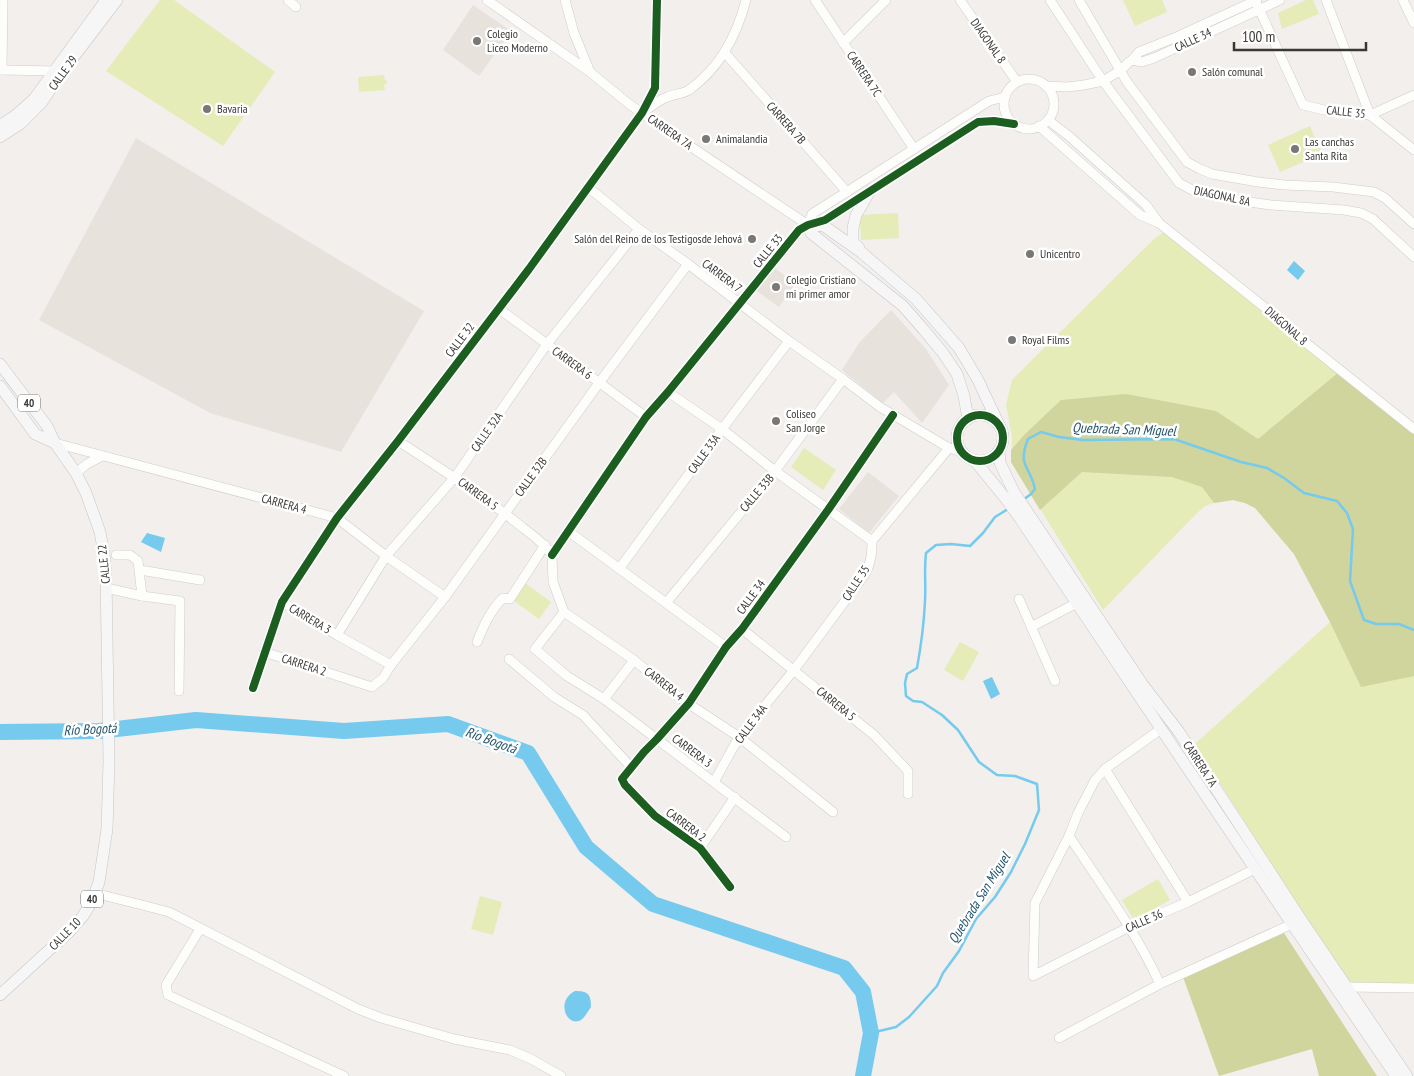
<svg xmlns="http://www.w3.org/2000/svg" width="1414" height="1076" font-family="'PT Sans Narrow',sans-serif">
<rect width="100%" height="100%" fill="#f2efed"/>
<g fill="#e8e2dc">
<polygon points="473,5 511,31 479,76 443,50"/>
<polygon points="136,138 424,311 341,452 210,413 39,320"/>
<polygon points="774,267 795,284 779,307 757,291"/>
<polygon points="891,310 926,349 949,385 922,423 894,392 883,403 842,370 859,343"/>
<polygon points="868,472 899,496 869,533 839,509"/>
</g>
<g fill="#e5ecb8">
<polygon points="160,0 174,0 275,72 223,146 106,71"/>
<polygon points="1123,0 1162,0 1167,12 1135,26"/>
<polygon points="1306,0 1313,0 1319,14 1282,29 1278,13"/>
<polygon points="384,75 385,81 387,80 387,83 384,85 385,90 359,92 358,77"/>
<polygon points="1310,126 1322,154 1280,172 1268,145"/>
<polygon points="898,213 899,238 861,240 860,215"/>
<polygon points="1170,228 1414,429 1414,984 1349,985 1195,744 1330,622 1294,554 1255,508 1245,503 1233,500 1214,503 1205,506 1197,513 1103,610 1011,462 1012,437 1006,405 1012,380 1155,238"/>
<polygon points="804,448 836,470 823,490 791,467"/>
<polygon points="525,583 551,602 539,619 513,600"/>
<polygon points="960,642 979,652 963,681 944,670"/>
<polygon points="1158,879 1170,900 1134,920 1122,900"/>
<polygon points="480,896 502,902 493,935 471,929"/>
</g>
<g fill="#cfd59c">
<polygon points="1339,372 1414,434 1414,676 1361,687 1330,622 1294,554 1255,508 1245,503 1233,500 1214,503 1202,487 1172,477 1082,472 1040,510 1011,462 1011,450 1024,435 1061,400 1126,394 1216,411 1258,439"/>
<polygon points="1284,933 1377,1076 1319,1076 1312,1049 1219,1076 1183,977"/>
</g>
<g fill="#75caed">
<polygon points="1294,261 1305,271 1298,280 1287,270"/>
<polygon points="147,533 165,538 161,552 141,542"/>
<polygon points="992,677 1000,694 991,699 983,681"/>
<path d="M 575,991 C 588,991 591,994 591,1007 C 588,1011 585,1017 581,1020 C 567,1028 555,1001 575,991 Z"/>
</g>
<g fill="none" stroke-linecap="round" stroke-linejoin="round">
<g stroke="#75caed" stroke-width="2.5">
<path d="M 1023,500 L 1031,494 L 1035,489 C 1030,465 1017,467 1028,439 L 1041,432 L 1059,437 L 1083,440 L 1174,439 L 1241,462 L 1267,468 L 1284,478 L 1304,493 L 1337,501 L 1347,513 L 1353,529 L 1350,581 L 1364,620 L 1376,624 L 1399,624 L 1414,630"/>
<path d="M 871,1033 L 896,1027 L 909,1017 L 937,986 L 943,973 L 959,951 L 976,919 L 995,897 L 1011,872 L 1025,844 L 1039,810 L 1037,784 L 1015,776 L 997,775 L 979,762 L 958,730 L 942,715 L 922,702 L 913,701 L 906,696 L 905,683 L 907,674 L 917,668 C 921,646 924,624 925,601 C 926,585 924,570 926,553 L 936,545 L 951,544 L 970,546 L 983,533 L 995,517 L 1008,509"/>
</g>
<polyline stroke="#75caed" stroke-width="16" points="0,732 99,731 196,720 344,731 448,724 528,753 586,847 653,904 844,968 863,992 871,1033 863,1076"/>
<defs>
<g id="minor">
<polyline points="288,0 296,7"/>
<polyline points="487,0 590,72 629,104 663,128 808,225"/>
<polyline points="565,0 574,33 590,72"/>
<polyline points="815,0 914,149"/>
<polyline points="960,0 1017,82"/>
<polyline points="1050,0 1103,81 1179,183 1194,191 1242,201 1271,205 1344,210 1361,213 1373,219 1414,257"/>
<polyline points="1079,0 1127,82 1187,162 1200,169 1212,174 1258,182 1284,185 1333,187 1374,192 1385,198 1414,224"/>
<polyline points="1255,0 1303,105 1324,110 1370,115 1414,95"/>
<polyline points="1326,0 1370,115 1414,150"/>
<polyline points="1403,0 1414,23"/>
<polyline points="843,43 886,0"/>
<polyline points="725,53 847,192"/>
<polyline points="1132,60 1142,62 1154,58 1280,0"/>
<polyline points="0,70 58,71"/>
<polyline points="2,70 3,0"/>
<circle cx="1029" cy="104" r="25"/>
<polyline points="1046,86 1067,87 1084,85 1103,81 1121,70 1129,62 1132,60 1139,52 1174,38 1257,0"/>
<path d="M 645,111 C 652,106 659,100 667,97 C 674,94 683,94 689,90 C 720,68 737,35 746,0"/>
<polyline points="1048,120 1069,136 1146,205 1159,223 1278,318 1300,338 1414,429"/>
<polyline points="1039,126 1140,215 1159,223"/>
<polyline points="588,187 639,229 688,264 789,341 843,379 880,407 949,448 962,452"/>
<polyline points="808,225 812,214 989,101 1005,97"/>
<polyline points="498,308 646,417"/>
<polyline points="668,392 722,429 775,471 872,541"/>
<path d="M 398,441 C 437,466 476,491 512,519 C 526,531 542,540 552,555"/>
<polyline points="55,443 337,518 386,556 445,597"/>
<polyline points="76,473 87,464 102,456"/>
<polyline points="568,531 726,647"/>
<polyline points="116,555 130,555 138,561 142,596"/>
<polyline points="552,555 646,417 668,392 799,230 808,225 825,220 978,122 994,121 1014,124"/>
<polyline points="552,555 553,582 564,612 634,660 680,698 739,737 833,812"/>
<polyline points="619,569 722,429 789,341"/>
<polyline points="140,570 200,580"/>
<polyline points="106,588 142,596 180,601 179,691"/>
<polyline points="1019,599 1055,681"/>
<polyline points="282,602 337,635 391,665"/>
<polyline points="666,603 775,471 843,379"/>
<polyline points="564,612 535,649 567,676 604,699 786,837"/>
<polyline points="1031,627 1077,603"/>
<polyline points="742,629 874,735 908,771 908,794"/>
<polyline points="337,635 386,556 455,477 547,344 639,229"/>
<path d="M 477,642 C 484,625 490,611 503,598 L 510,599 L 545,545"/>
<polyline points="264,652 372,687 383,678 391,665 445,597 599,383 688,264"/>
<polyline points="509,659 554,697 583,715 631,767"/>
<polyline points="253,688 282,602 337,518 398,441 529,269 642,113 655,88 657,0"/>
<polyline points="604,699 634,660"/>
<polyline points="1161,729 1105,769 1095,780 1078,813 1069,836 1035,903 1033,976 1129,927 1188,902 1255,869"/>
<polyline points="1105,769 1188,902"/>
<path d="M 714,782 L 739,737 L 794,670 L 865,574 C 871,563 872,554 872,541 L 949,448"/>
<path d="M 1069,836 C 1101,884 1136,932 1160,984"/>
<polyline points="700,848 735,797"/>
<polyline points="730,887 700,848 655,816 625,785 622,779 644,752 657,739 689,703 726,647 742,629 828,510 893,415"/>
<polyline points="94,893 142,905 169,912 358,1009 381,1018 454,1039 510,1050 531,1059 561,1076"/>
<polyline points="200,929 166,985 168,995 344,1076"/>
<polyline points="1348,987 1414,988"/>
<polyline points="1059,1038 1160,984 1292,924"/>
</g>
<g id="major">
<polyline points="0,126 16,115 34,99 106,0"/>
<polyline points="0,137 20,124 42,102 63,71 117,0"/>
<polyline points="859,248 853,242 853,228 856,215 870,191"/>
<polyline points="0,364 47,426 55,443 76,473 86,493 100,532 104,554 106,576 109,762 107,829 99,882 91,903 83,916 70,931 0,995"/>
<polyline points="0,386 35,434 55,443"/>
<circle cx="980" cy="438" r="23"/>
<polyline points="968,419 964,396 957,374 943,353 924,330 903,306 811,233 808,225 824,226 861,252 916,299 959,348 978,380 1000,427"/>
<polyline points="999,451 1000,463 1014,492 1143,685 1179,732 1300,918 1407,1076"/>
<polyline points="975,461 1006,499 1019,517 1292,924 1396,1076"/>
</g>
</defs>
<use href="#minor" stroke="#cfcdcb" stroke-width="10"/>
<use href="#major" stroke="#c7c5c6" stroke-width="12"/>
<use href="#minor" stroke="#fdfdfc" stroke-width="9"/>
<use href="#major" stroke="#f6f6f6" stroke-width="11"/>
<defs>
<g id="cycleway">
<circle cx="980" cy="438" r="23"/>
<polyline points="552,555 646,417 668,392 799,230 808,225 825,220 978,122 994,121 1014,124"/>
<polyline points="253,688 282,602 337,518 398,441 529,269 642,113 655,88 657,0"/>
<polyline points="730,887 700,848 655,816 625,785 622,779 644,752 657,739 689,703 726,647 742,629 828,510 893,415"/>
</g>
</defs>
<use href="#cycleway" stroke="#fff" stroke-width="11"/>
<use href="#cycleway" stroke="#1b5e20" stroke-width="8"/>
</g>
<g fill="#7a7876" stroke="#fff" stroke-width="2">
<circle cx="477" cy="41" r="5"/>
<circle cx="1192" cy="72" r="5"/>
<circle cx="207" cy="109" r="5"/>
<circle cx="706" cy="139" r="5"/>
<circle cx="1295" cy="149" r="5"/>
<circle cx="752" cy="239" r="5"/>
<circle cx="1030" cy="254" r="5"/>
<circle cx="776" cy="287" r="5"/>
<circle cx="1012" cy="340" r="5"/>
<circle cx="776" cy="421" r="5"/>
</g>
<g text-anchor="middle" stroke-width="5" stroke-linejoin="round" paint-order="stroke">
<g fill="#fff" stroke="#747472" stroke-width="1">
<rect x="18" y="394.5" width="22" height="17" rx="4"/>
<rect x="81" y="890.5" width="22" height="17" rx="4"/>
</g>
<g font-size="11" font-weight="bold" fill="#393836">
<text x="29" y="407">40</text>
<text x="92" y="903">40</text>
</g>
<g font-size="12" fill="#393836" stroke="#fff" text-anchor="start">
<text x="487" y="38">Colegio<tspan x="487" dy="14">Liceo Moderno</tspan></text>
<text x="1202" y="76">Salón comunal</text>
<text x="217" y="113">Bavaria</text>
<text x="716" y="143">Animalandia</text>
<text x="1305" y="146">Las canchas<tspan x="1305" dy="14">Santa Rita</tspan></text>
<text x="742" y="243" text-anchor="end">Salón del Reino de los Testigosde Jehová</text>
<text x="1040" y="258">Unicentro</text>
<text x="786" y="284">Colegio Cristiano<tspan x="786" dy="14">mi primer amor</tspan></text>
<text x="1022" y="344">Royal Films</text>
<text x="786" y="418">Coliseo<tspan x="786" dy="14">San Jorge</tspan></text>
</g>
<g font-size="12" fill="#393836" stroke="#fff">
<text transform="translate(1193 40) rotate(-25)" y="4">CALLE 34</text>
<text transform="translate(988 41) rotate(55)" y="4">DIAGONAL 8</text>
<text transform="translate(63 73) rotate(-54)" y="4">CALLE 29</text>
<text transform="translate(864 74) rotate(56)" y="4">CARRERA 7C</text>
<text transform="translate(1346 112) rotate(6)" y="4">CALLE 35</text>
<text transform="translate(786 123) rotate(48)" y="4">CARRERA 7B</text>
<text transform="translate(670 132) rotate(35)" y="4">CARRERA 7A</text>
<text transform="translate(1222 196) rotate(12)" y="4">DIAGONAL 8A</text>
<text transform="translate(768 251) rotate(-51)" y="4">CALLE 33</text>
<text transform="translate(722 276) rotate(37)" y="4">CARRERA 7</text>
<text transform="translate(1286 326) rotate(41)" y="4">DIAGONAL 8</text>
<text transform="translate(460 340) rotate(-53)" y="4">CALLE 32</text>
<text transform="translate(572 363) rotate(36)" y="4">CARRERA 6</text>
<text transform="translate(487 432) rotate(-55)" y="4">CALLE 32A</text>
<text transform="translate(704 454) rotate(-54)" y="4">CALLE 33A</text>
<text transform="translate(531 477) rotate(-54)" y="4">CALLE 32B</text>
<text transform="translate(757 493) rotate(-50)" y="4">CALLE 33B</text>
<text transform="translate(478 494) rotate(36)" y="4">CARRERA 5</text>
<text transform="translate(284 504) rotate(15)" y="4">CARRERA 4</text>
<text transform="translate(104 564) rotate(-96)" y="4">CALLE 22</text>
<text transform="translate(856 583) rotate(-57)" y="4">CALLE 35</text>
<text transform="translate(751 597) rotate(-54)" y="4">CALLE 34</text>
<text transform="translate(310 619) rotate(31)" y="4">CARRERA 3</text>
<text transform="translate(304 665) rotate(18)" y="4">CARRERA 2</text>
<text transform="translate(664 684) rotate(38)" y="4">CARRERA 4</text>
<text transform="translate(836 704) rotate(39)" y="4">CARRERA 5</text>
<text transform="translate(751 724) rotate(-53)" y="4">CALLE 34A</text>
<text transform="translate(692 751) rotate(37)" y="4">CARRERA 3</text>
<text transform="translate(1200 764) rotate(57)" y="4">CARRERA 7A</text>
<text transform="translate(686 825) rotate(37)" y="4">CARRERA 2</text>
<text transform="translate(1144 921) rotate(-24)" y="4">CALLE 36</text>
<text transform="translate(65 934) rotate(-46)" y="4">CALLE 10</text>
</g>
<g font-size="14" font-style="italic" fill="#235469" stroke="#fff">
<text transform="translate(1124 429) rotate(2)" y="5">Quebrada San Miguel</text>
<text transform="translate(90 729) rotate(-3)" y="5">Río Bogotá</text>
<text transform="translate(491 740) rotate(20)" y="5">Río Bogotá</text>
<text transform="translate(979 898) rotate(-58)" y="5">Quebrada San Miguel</text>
</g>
</g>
<path d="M1234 42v8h132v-8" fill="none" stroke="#393836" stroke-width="2.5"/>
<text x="1242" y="42" font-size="15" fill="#393836" stroke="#ffffff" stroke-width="4" paint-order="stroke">100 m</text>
</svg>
